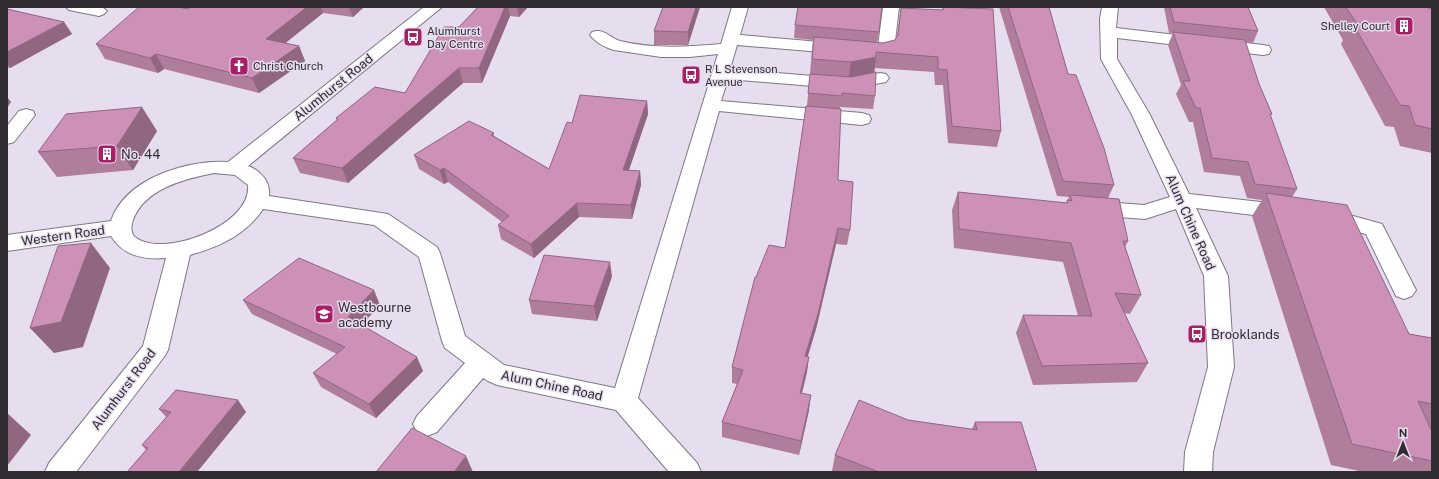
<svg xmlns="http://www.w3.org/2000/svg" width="1439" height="479" font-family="'Public Sans',sans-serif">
<rect width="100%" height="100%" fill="#e6ddee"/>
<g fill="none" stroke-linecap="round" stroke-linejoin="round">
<defs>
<g id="minor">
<polygon points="66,7 102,7 107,11 104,14 99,16 69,10"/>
<path d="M 424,7 L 442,7 L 248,166 C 260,170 271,182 269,196 L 388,214 L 437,247 L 440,253 L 465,336 L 504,365 L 615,388 L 718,54 L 690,57 L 661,57 L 614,50 C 606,48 595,42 590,35 L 592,32 C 605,28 609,38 620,41 C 653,49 687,47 721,44 L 732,7 L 748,7 L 740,35 L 878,47 L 883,7 L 899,7 L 894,50 L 892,54 L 881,57 L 737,45 L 730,69 L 849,79 L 880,73 L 886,74 L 889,78 L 886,82 L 849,89 L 728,79 L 721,101 L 862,113 L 869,115 L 871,119 L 869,123 L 862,125 L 719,111 L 638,398 L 697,463 L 701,472 L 669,472 L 616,410 L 497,385 L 488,381 L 483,378 L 437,432 L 427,436 L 417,432 L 413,424 L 417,416 L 465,363 L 445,348 L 442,341 L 419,257 L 374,225 L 263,209 C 246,235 219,247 190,255 L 168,350 L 164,357 L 76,472 L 45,472 L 49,463 L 143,346 L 166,258 C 144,260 123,256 111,236 L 7,251 L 7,235 L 111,221 C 125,178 189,159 228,162 ZM 214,173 L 235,175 L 248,185 C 252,226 161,259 135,237 C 131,234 131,227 132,223 C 142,189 184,179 214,173 Z"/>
<polygon points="1102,7 1118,7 1116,28 1263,45 1269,46 1271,50 1269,54 1263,55 1117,38 1117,59 1150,115 1189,194 1287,205 1295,207 1298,212 1295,217 1287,219 1196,208 1228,276 1234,367 1213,452 1212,472 1184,472 1185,452 1208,367 1204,276 1176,209 1145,219 1092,215 1085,213 1081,208 1085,203 1092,201 1144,205 1170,197 1132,115 1101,59 1100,19"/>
<polygon points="26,109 33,111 35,115 14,142 7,144 7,126 19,111"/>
<polygon points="1327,211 1346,214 1382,224 1416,290 1412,296 1404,299 1396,296 1366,234 1319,223 1316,218 1319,213"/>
</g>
</defs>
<use href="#minor" stroke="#7f7786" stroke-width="2"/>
<use href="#minor" fill="#fff" fill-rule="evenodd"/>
</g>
<g fill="#b07d9d">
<polygon points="191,7 364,7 353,17 323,13 285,43 299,46 305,61 259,93 164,69 158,73 105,59 96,44 188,9"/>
<polygon points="478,7 528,7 519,17 510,16 482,83 463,83 348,183 300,173 293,158 337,120 336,118 405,93 459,27"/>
<polygon points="663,7 700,7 688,45 654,45 654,31"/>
<polygon points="943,7 1001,131 997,147 948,143 943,85 935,85 934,72 875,68 874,73 875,96 873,109 840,107 838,180 850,230 847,245 836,244 816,329 808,356 807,372 802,393 809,410 799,455 722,437 722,422 737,384 732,383 732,367 756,277 785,248 807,106 813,40 794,38 795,25 879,32 877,43 883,43 895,40 897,37 901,8 942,10"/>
<polygon points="999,7 1049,7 1068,74 1114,185 1108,198 1128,241 1125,247 1141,295 1130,314 1124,313 1148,363 1137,382 1033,385 1016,333 1023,315 1078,316 1063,262 954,248 952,210 958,192 1066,203 1069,197 1057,196"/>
<polygon points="1164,7 1248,7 1258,31 1253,43 1245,42 1259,84 1272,114 1270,116 1297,189 1292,197 1409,334 1432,338 1432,429 1430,429 1432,432 1432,472 1364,472 1331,465 1252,216 1262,200 1247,198 1240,176 1204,172 1193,122 1189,122 1176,94 1181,85 1168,45 1173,33 1169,33"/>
<polygon points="1324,7 1425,7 1432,9 1432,153 1400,146 1394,127 1385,126 1341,44 1343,40"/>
<polygon points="7,9 64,22 72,34 10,68 7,67"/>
<polygon points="647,101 648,114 629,170 640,171 641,185 632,219 579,217 534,258 501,239 498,225 502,222 448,182 444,184 419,169 414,155 494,133 494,136 549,169 572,123"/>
<polygon points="157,131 133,170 57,177 38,152"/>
<polygon points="612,276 597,321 532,314 529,300"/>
<polygon points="243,300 380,305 361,325 423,371 376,418 321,387 313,373 337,354 252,314"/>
<polygon points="159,409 246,412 197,472 127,472 146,450 142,445 167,418"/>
<polygon points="908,420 972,429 975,422 1037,472 834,472 832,471 835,455"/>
</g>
<g fill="#906680">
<polygon points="307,7 321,7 323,13 273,53 266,39"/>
<polygon points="349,7 364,7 353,17"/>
<polygon points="505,7 508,7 510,16 482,83 479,68"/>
<polygon points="517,7 528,7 519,17"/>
<polygon points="696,7 700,7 688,45 688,32"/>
<polygon points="64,22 72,34 10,68 7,63 7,52"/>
<polygon points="299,46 305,61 259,93 252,78"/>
<polygon points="156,54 164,69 158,73 150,58"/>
<polygon points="876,57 874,73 849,77 851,62"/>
<polygon points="459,68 463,83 348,183 342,168"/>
<polygon points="7,97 11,102 7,108"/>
<polygon points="647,101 648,114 624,184 623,170"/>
<polygon points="142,107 157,131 133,170 117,146"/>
<polygon points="444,168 448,182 444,184 440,170"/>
<polygon points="640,171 641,185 632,219 631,205"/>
<polygon points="577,203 579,217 534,258 531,244"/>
<polygon points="838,228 836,244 816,329 803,371 805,356"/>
<polygon points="91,243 110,268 83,347 54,353 30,328"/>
<polygon points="610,262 612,276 597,321 594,306"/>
<polygon points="374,290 380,305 355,332 348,317"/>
<polygon points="417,357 423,371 376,418 369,404"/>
<polygon points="809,357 807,372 798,408 800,393"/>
<polygon points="811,395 809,410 799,455 801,441"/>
<polygon points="238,400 246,412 197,472 179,472"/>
<polygon points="7,413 31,435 7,466"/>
<polygon points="466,456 473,472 454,472"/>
</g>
<g fill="#cd91b7" stroke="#906680">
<polygon points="139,7 178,7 188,9 191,7 307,7 266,39 299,46 252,78 156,54 150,58 96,44"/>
<polygon points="478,7 505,7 479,68 459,68 342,168 293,158 338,119 336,118 375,87 405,93 444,27 459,27"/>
<polygon points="663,7 696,7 688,32 654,31"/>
<polygon points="798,7 882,7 879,32 795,25"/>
<polygon points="943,7 993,9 1001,131 952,126 947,70 938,69 938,57 876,52 876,57 851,62 812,59 814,37 883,43 895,40 898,35 901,8 943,10"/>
<polygon points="1008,7 1049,7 1068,74 1076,75 1104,148 1114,185 1063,181"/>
<polygon points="1170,7 1248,7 1258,31 1174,22"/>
<polygon points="1346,7 1425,7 1432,9 1432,129 1415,125 1409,106 1400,105 1353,24 1357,24"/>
<polygon points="7,9 64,22 7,52"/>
<polygon points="1173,32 1245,40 1259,84 1272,114 1270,114 1297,189 1255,184 1248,162 1212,158 1200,108 1196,108 1183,81 1190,81"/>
<polygon points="876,72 875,96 842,93 842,96 808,93 810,74 851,77"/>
<polygon points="580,95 647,101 623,170 640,171 631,205 577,203 531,244 498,225 509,216 444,168 440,170 414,155 469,121 494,133 491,135 549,169 567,122 572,123"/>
<polygon points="806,106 841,109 838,180 853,182 850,230 838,228 818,314 805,356 809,357 800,393 811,395 801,441 722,422 743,370 732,367 755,277 756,277 769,245 785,248"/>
<polygon points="142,107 117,146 38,152 66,114"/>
<polygon points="958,192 1068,203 1067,200 1072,201 1070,195 1119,199 1128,241 1123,241 1141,295 1115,293 1148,363 1042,366 1023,315 1092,316 1071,243 959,229"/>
<polygon points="1266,193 1347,205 1409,334 1432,338 1432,404 1418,401 1432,432 1432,461 1352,444"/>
<polygon points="91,243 61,322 30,328 58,246"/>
<polygon points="544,255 610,262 594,306 529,300"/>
<polygon points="299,258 374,290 348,317 417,357 369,404 313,373 345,347 243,300"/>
<polygon points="176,390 238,400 179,472 127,472 148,448 142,445 171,412 159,409"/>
<polygon points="859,400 908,420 977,430 975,422 1021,422 1037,472 879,472 835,455"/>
<polygon points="412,428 466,456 454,472 376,472"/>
</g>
<defs>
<symbol id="building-square" viewBox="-11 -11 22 22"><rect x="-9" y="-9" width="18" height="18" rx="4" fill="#a71f65" stroke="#e6ddee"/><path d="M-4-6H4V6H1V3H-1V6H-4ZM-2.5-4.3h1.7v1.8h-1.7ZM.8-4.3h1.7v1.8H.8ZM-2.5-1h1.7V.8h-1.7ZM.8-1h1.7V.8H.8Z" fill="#fff"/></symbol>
<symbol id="bus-square" viewBox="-11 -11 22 22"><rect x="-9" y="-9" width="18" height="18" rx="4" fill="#a71f65" stroke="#e6ddee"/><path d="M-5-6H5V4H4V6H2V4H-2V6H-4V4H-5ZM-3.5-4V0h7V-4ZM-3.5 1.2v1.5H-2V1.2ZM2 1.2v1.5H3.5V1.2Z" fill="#fff"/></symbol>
<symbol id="church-square" viewBox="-11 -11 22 22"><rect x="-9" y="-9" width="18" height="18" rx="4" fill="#a71f65" stroke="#e6ddee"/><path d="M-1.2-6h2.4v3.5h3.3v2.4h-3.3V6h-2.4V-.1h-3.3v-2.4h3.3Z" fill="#fff"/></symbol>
<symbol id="school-square" viewBox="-11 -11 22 22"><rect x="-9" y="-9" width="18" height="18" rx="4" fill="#a71f65" stroke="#e6ddee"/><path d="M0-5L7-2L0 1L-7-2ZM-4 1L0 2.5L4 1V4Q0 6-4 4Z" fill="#fff"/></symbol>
</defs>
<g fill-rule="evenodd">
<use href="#building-square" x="1393" y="15" width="22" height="22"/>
<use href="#bus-square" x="402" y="26" width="22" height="22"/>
<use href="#church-square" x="228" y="55" width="22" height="22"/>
<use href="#bus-square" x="680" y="64" width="22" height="22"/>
<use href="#building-square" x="96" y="143" width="22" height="22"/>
<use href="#school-square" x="313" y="303" width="22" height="22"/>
<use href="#bus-square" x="1186" y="323" width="22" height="22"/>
</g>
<g text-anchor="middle" stroke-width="3" stroke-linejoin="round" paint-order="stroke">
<g font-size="11" fill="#302c32" stroke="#e6ddee" text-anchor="start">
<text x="1390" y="30" text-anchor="end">Shelley Court</text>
<text x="427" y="35">Alumhurst<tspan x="427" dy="13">Day Centre</tspan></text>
<text x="253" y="70">Christ Church</text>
<text x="705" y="73">R L Stevenson<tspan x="705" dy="13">Avenue</tspan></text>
</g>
<g font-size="13" fill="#302c32" stroke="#e6ddee">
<text transform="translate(333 87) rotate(-39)" y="5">Alumhurst Road</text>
<text transform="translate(1191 222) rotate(66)" y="5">Alum Chine Road</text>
<text transform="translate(63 235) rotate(-8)" y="5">Western Road</text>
<text transform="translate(552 385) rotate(12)" y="5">Alum Chine Road</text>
<text transform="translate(123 389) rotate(-53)" y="5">Alumhurst Road</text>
</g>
<g font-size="13" fill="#302c32" stroke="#e6ddee" text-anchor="start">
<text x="121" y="159">No. 44</text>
<text x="338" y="312">Westbourne<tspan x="338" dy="15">academy</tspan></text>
<text x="1211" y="339">Brooklands</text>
</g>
</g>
<rect width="1439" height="479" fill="none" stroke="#302c32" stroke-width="16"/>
<g transform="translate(1403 443)" stroke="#e6ddee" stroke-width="3" paint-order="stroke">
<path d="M0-3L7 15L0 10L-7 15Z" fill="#302c32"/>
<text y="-6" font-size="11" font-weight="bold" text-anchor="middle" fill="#302c32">N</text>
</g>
</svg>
